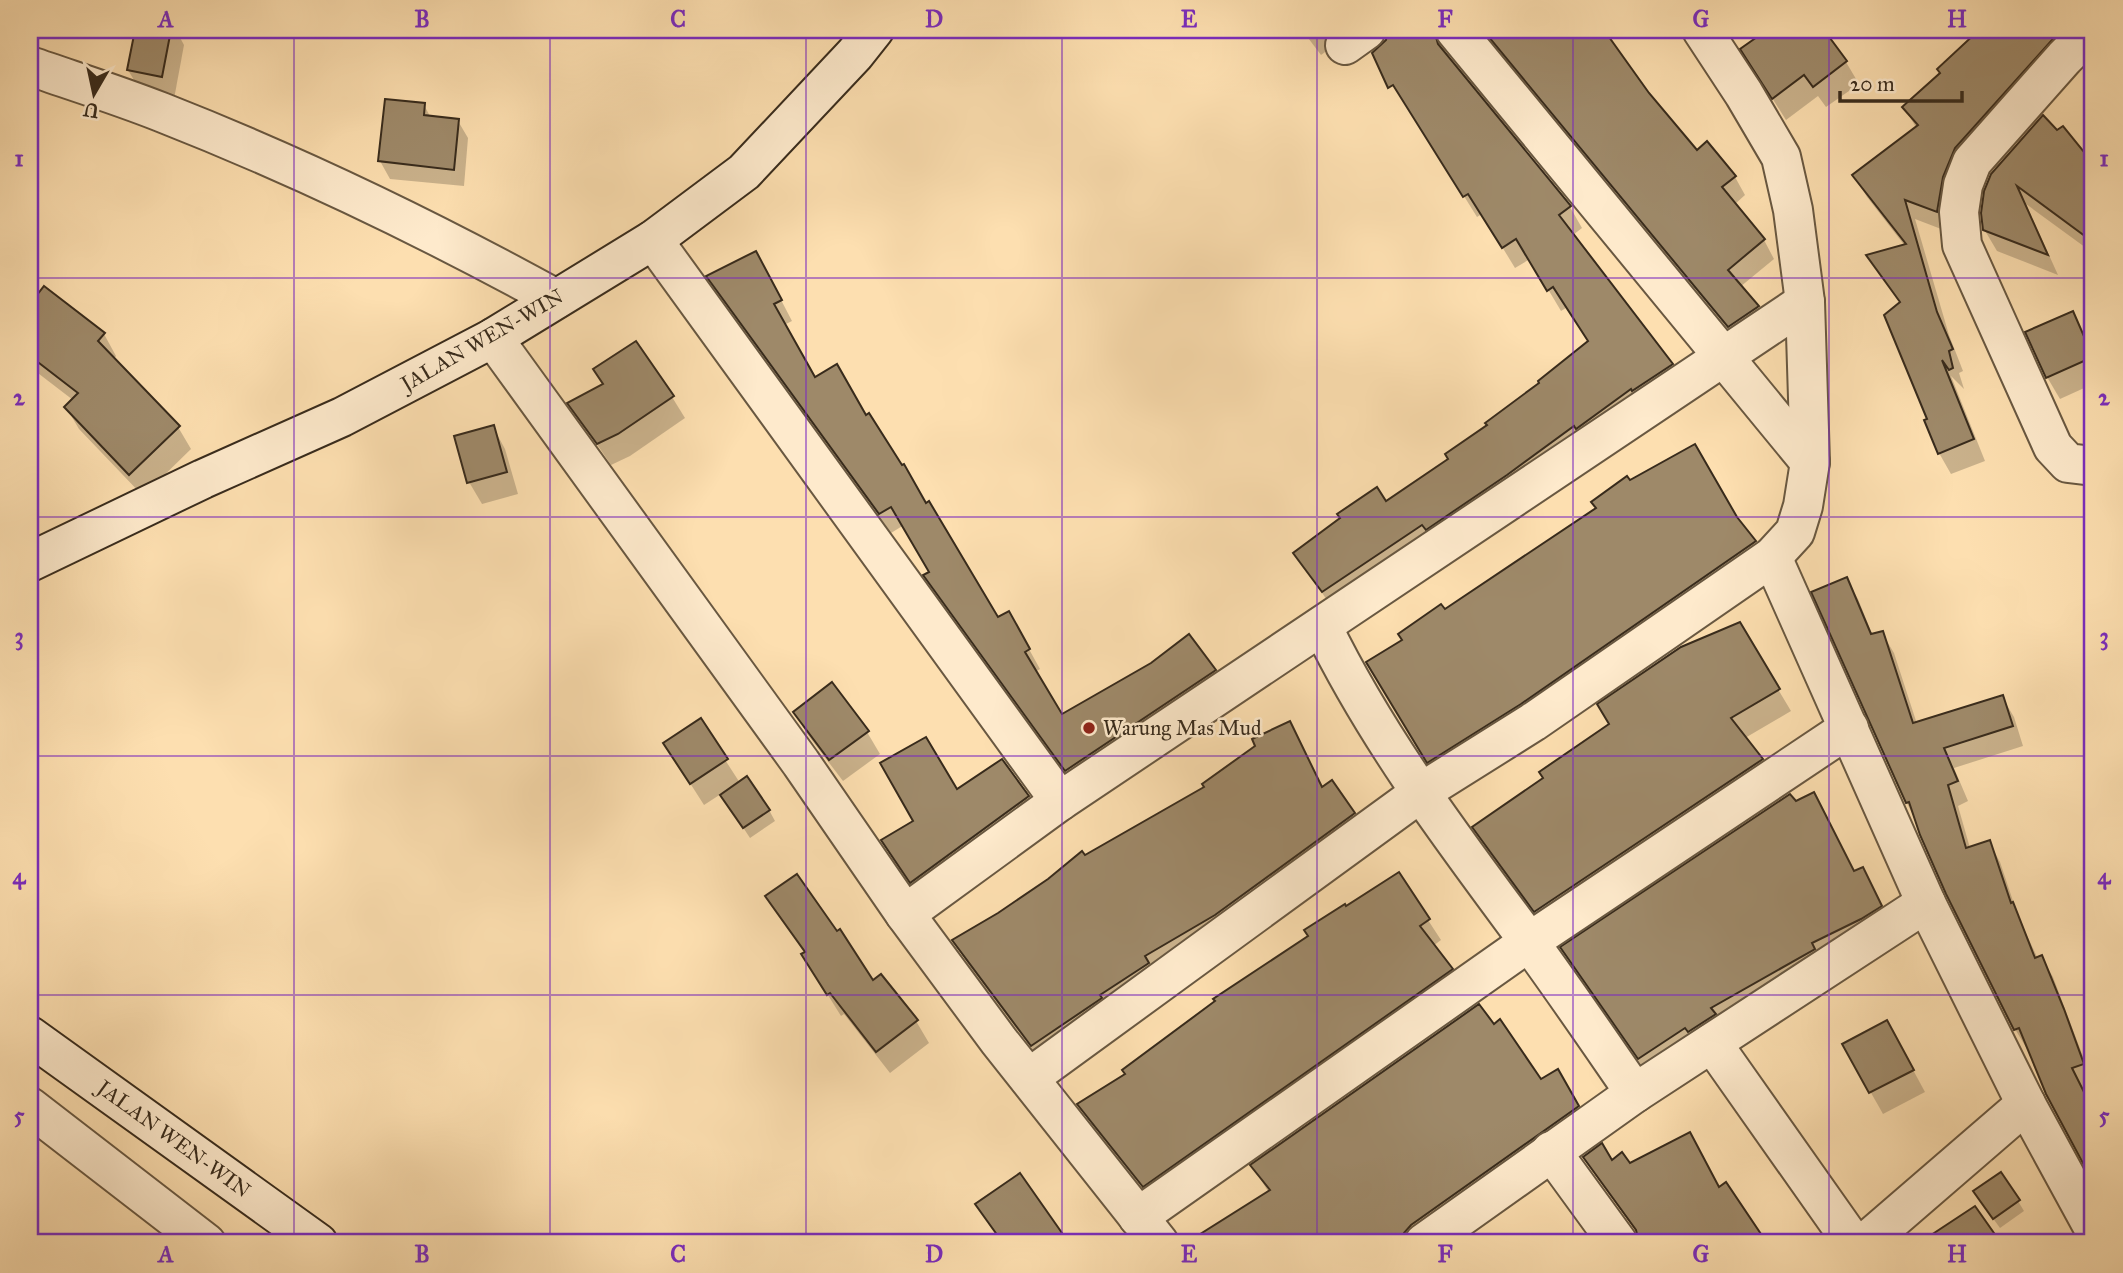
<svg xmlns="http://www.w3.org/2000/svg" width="2123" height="1273" font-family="'IM FELL Great Primer',serif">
<rect width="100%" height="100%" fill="#fddfb0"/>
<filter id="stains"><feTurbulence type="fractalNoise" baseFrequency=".00286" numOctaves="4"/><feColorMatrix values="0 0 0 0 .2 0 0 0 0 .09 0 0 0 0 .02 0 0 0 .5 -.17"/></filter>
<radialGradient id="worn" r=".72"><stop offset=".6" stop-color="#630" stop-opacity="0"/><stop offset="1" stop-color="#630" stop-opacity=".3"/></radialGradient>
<g fill="#0003">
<polygon points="137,30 176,30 184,45 174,99 141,92 128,70"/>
<polygon points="1302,30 1355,30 1321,55"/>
<polygon points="1429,30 1436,30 1446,47 1445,55 1570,207 1582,228 1573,235 1672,365 1684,386 1335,612 1295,553 1386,503 1450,460 1589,343 1566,308 1561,311 1530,259 1515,268 1482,214 1477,217 1381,63"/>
<polygon points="1478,30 1599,30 1647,94 1696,152 1735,177 1745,195 1734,205 1764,240 1774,259 1740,287 1758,307 1768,326 1739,345 1485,35"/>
<polygon points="1774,30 1822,30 1846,62 1859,84 1826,107 1818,96 1786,120 1755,71 1759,41"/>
<polygon points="1982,30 2043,30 2063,61 1967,169 1949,232 1915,219 1949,335 1963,371 1959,373 1964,389 1951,376 1985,461 1951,474 1939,453 1929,420 1901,304 1869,256 1905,246 1867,197 1854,176 1917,129 1904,107 1942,74 1939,70"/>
<polygon points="424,105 431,118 458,121 468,138 464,186 390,179 380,161"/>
<polygon points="2063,128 2093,166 2093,253 2026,204 2058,275 1997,251 1984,229 2057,133"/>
<polygon points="767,273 792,321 784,325 815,379 865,417 926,505 997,619 1020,633 1040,669 1035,672 1062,716 1152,664 1189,636 1215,671 1226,691 1078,790 937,595 925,575 931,572 904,525 891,533 720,296 708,277"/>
<polygon points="44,289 104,334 116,356 113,360 178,427 191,449 143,496 79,429 66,407 73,400 30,367 30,307"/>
<polygon points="2073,313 2093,352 2093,384 2060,399 2047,377"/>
<polygon points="672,397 685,418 630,456 611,465 569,403"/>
<polygon points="493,427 505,449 518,494 482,504 469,482"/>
<polygon points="1629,482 1736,519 1755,542 1767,563 1440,782 1380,683 1404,640 1597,509"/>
<polygon points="1846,579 1858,599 1873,636 1882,633 1894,653 1917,724 2002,697 2014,717 2023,746 1954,768 1968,801 1958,806 1970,848 1989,842 2000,862 2018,916 2038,959 2041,957 2053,977 2093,1083 2082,1089 2093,1111 2093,1177 2047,1093 2029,1048 2027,1049 2015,1029 1907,803 1814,592"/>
<polygon points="1739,624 1791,711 1745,738 1762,760 1775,782 1548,933 1487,849 1474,827 1545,779"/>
<polygon points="832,685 867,732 880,754 843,781 807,734 795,712"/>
<polygon points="700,721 740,783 769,810 775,821 750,838 721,794 704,805 665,744"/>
<polygon points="1289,723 1323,788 1332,782 1366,836 1045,1067 967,963 954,941 999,915 1084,857 1206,788"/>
<polygon points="1002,761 1041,819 924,904 883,841"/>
<polygon points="1796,803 1854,873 1874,890 1893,927 1651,1079 1575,969 1563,948"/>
<polygon points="1398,874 1441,940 1433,946 1463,990 1156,1207 1091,1125 1079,1104 1127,1075 1346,908"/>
<polygon points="768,897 872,982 880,976 916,1021 929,1043 890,1073 844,1014 841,1016 816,976 805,953"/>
<polygon points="1899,1044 1925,1092 1883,1114 1844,1045"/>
<polygon points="1557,1072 1590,1128 1428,1243 1189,1243 1269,1193 1252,1165 1540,1082"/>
<polygon points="1585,1158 1630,1166 1719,1189 1725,1185 1766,1243 1641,1243 1639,1236"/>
<polygon points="1019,1176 1066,1243 1002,1243 977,1204"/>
<polygon points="2018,1201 2024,1211 2000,1228 1981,1202"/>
</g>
<g fill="#9e8969" stroke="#382b1c" stroke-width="2">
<polygon points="135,30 171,30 162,77 127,70"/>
<polygon points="1388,30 1434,30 1438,44 1571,206 1559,215 1673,364 1632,391 1631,389 1576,429 1574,426 1507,475 1426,530 1422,525 1322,592 1293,553 1340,518 1337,514 1377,487 1386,501 1448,459 1445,454 1487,425 1485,423 1539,383 1538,381 1588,341 1553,287 1547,291 1516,239 1502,248 1468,194 1463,197 1393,85 1388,88 1372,53 1386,40"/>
<polygon points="1483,30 1604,30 1649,93 1697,150 1707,141 1736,176 1722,187 1765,239 1728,270 1759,306 1728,327"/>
<polygon points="1767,30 1824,30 1847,61 1813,87 1804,75 1772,99 1740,49"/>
<polygon points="1979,30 2061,30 1955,148 1943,177 1937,212 1905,200 1937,312 1953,349 1949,351 1953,368 1949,370 1942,360 1974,439 1938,454 1924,420 1927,419 1884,315 1900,302 1866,255 1906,244 1852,175 1918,125 1902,107 1940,73 1937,69"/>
<polygon points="385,99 425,103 424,115 459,119 454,170 378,161"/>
<polygon points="2043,115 2057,130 2063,126 2093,163 2093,242 2017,186 2048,255 1983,230 1981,213 1984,191 1991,174"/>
<polygon points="756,251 782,300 774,304 815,377 837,364 866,415 869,413 902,465 904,464 926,503 929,501 998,617 1009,611 1030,649 1025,652 1062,714 1151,663 1189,634 1216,670 1065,771 923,575 929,572 891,507 879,514 706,276"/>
<polygon points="44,286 105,333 98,341 180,426 129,475 64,407 78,393 30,356 30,304"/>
<polygon points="2073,311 2093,357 2046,378 2025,332"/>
<polygon points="636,341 674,396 618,434 597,444 567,403 603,384 593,369"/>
<polygon points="494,425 507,472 467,483 454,436"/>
<polygon points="1695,444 1737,517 1756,541 1521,704 1427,763 1366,662 1402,640 1398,634 1441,604 1445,609 1596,508 1591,502 1627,476 1630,480"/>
<polygon points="1847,577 1871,634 1883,631 1913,723 2003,695 2013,726 1944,748 1958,781 1948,785 1966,848 1990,840 2011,903 2013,902 2035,958 2042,955 2064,1009 2084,1064 2072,1068 2093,1110 2093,1182 2046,1094 2019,1028 2014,1030 1946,894 1920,835 1909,802 1906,803 1811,592"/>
<polygon points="1740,622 1780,689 1731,718 1763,759 1534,912 1472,827 1543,778 1539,772 1609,724 1597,704 1681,647"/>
<polygon points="832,682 869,731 829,760 793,712"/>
<polygon points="701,718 728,759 690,784 663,743"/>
<polygon points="1290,721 1322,787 1332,780 1355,813 1215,915 1145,956 1149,963 1100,995 1102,998 1031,1046 952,940 998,913 1048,879 1082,851 1085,855 1204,787 1202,784 1255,746 1252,739"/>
<polygon points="926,737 957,789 1002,759 1029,796 910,883 881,840 913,821 880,763"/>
<polygon points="747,776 770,810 743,828 720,795"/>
<polygon points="1814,792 1854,871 1863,867 1882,906 1861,919 1812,943 1815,949 1711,1008 1716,1014 1688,1032 1685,1028 1638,1059 1560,947 1790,794 1796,801"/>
<polygon points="1399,872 1430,919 1420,926 1453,969 1143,1187 1077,1104 1125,1074 1122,1070 1215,1001 1213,999 1308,936 1304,930 1345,904 1346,906"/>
<polygon points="797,874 837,931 840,929 873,980 881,974 918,1020 876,1052 830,993 827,995 801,954 805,952 765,896"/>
<polygon points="1479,1004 1494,1024 1500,1019 1541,1079 1558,1069 1579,1106 1411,1225 1404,1233 1402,1243 1186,1243 1270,1190 1250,1165"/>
<polygon points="1887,1020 1914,1070 1869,1093 1842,1044"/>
<polygon points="1690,1132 1719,1187 1726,1182 1767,1243 1639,1243 1636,1230 1583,1157 1602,1143 1612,1160 1622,1152 1630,1163"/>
<polygon points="2001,1172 2020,1200 1993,1219 1973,1191"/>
<polygon points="1020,1173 1069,1243 1003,1243 975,1204"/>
<polygon points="1975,1206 2001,1243 1919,1243"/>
</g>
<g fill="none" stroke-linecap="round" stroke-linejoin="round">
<defs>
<g id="street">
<polyline points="1455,30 1810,462"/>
<polyline points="2092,30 2064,58 1972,162 1963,185 1959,212 1962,245 2053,447 2068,463 2093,466"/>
<polyline points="1345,45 1366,30"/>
<path d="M 30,66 C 73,81 118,95 161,112 C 296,165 429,229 556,299"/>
<polyline points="653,240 1060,801"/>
<polyline points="493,338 801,763 905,914 999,1041 1159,1243"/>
<polyline points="1772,557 1926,903 2026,1104 2093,1227"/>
<path d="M 1322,626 C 1375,735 1447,831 1519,928 C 1559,982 1597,1038 1635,1093"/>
<polyline points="905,914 1060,801 1805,302"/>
<polyline points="1712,1043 1853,1243"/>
<polyline points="1029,1078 1420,793 1533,722 1772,557 1795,532 1803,506 1810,462 1805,302 1793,210 1781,157 1744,94 1702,30"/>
<polyline points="30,1107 206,1243"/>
<polyline points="1551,1151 1618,1243"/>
<polyline points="1138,1217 1529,942 1849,728"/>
<polyline points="1424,1243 1635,1093 1926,903"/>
<polyline points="1865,1243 2026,1104"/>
</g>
<g id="secondary">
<polyline points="30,562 203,479 342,417 493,338 653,240 744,172 855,54 874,30"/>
<polyline points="30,1036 318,1243"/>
</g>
</defs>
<use href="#street" stroke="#695841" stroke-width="42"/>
<use href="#secondary" stroke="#382b1c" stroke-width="42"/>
<use href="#street" stroke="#feeacc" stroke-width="38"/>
<use href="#secondary" stroke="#feeacc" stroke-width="38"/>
</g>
<path fill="none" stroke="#7b2cbf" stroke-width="2" stroke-opacity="0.55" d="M 294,30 L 294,1243M 550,30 L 550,1243M 806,30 L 806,1243M 1062,30 L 1062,1243M 1317,30 L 1317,1243M 1573,30 L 1573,1243M 1829,30 L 1829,1243M 30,278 L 2093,278M 30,517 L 2093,517M 30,756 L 2093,756M 30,995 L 2093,995"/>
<circle fill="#8f2418" stroke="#feeacc" stroke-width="2.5" cx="1089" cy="728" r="7"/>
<g text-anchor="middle" stroke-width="5" stroke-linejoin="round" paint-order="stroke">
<g font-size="21" fill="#382b1c" stroke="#feeacc">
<text transform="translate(482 340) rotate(-30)" y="7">JALAN WEN-WIN</text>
<text transform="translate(174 1139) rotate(36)" y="7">JALAN WEN-WIN</text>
</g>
<g font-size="21" fill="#382b1c" stroke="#feeacc" text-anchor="start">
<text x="1103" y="735">Warung Mas Mud</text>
</g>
</g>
<rect width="2123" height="1273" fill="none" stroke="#fddfb0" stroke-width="77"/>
<g transform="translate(94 94) rotate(189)" stroke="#feeacc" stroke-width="5" paint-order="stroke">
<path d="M0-5L12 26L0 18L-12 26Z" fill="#382b1c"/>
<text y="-10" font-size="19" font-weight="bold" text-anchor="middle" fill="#382b1c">U</text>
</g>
<path d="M1840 91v10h122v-10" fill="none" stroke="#382b1c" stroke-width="3.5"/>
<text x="1850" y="91" font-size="21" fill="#382b1c" stroke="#feeacc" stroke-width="5" paint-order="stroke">20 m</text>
<rect x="38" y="38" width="2046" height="1196" fill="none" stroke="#7b2cbf" stroke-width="2.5"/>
<g font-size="23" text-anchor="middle" font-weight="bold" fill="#7b2cbf">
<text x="166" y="27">A</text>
<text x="422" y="27">B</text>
<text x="678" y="27">C</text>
<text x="934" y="27">D</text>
<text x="1189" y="27">E</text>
<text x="1445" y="27">F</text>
<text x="1701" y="27">G</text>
<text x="1957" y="27">H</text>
<text x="19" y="166">1</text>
<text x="2104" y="166">1</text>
<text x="19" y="405">2</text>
<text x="2104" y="405">2</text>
<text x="19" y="644">3</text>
<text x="2104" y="644">3</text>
<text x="19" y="884">4</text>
<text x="2104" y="884">4</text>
<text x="19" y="1123">5</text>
<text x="2104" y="1123">5</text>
<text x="166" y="1262">A</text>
<text x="422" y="1262">B</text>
<text x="678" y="1262">C</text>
<text x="934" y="1262">D</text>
<text x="1189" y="1262">E</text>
<text x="1445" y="1262">F</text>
<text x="1701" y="1262">G</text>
<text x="1957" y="1262">H</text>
</g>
<rect width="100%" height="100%" filter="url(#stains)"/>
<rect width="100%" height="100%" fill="url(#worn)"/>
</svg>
